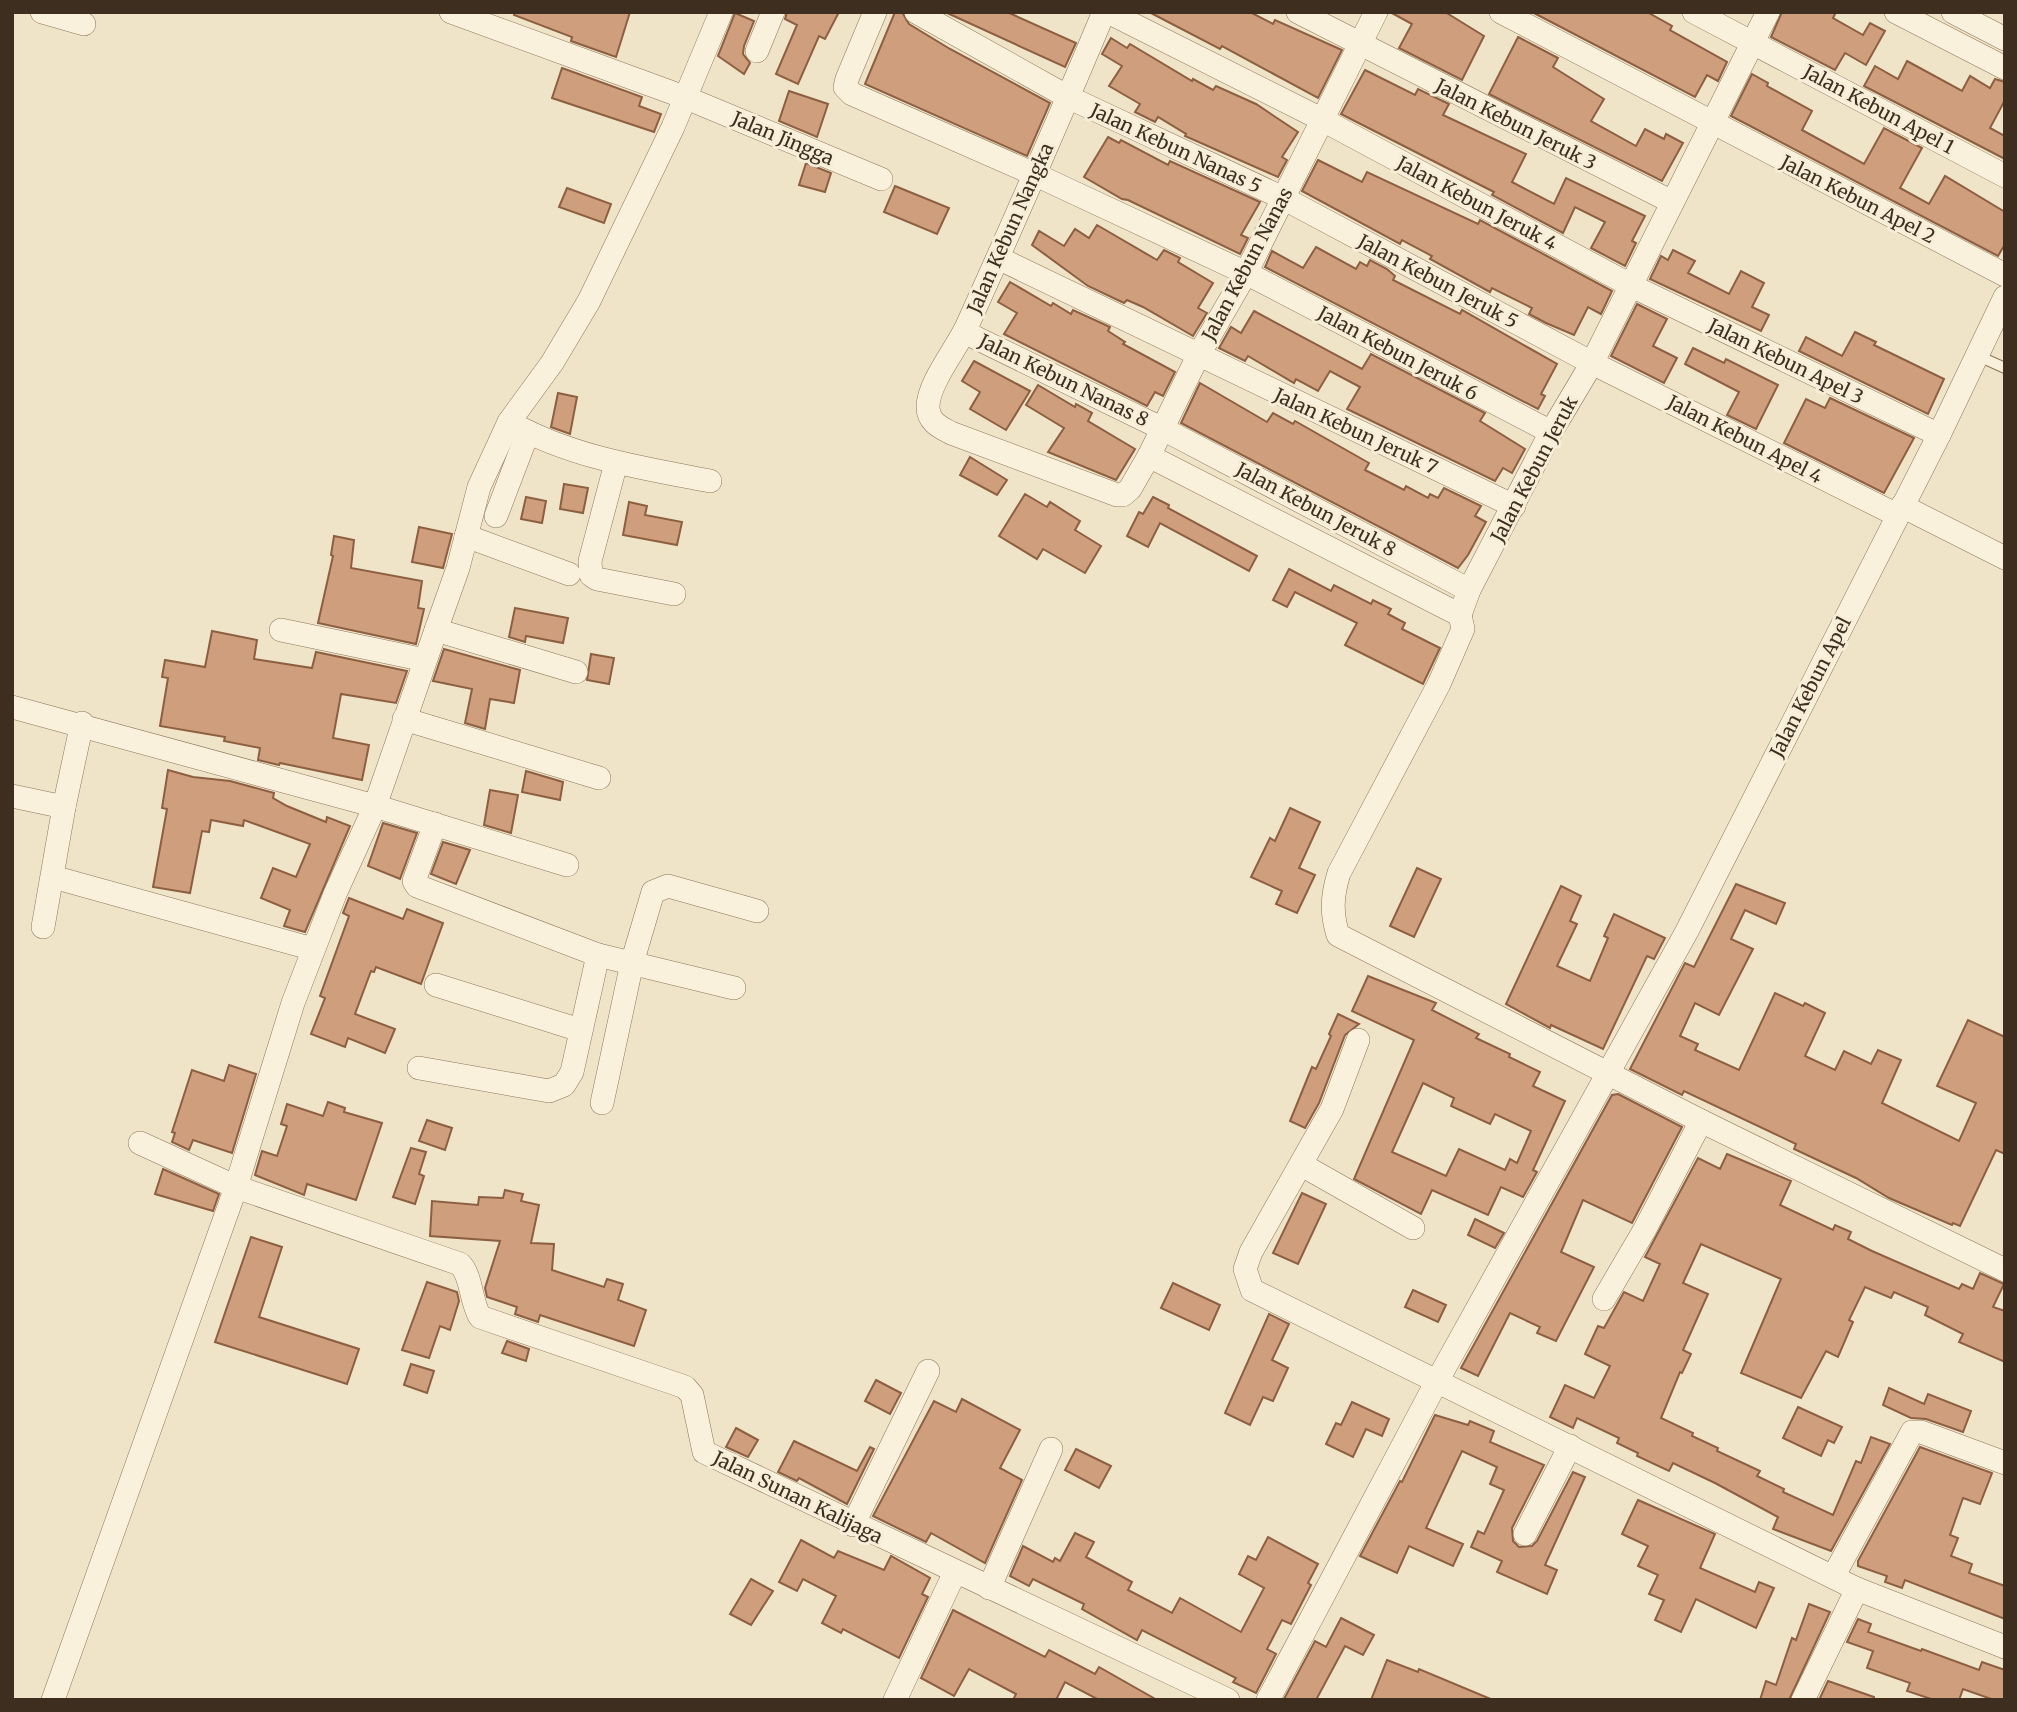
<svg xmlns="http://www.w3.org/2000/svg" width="2017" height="1712" font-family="Merriweather,serif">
<rect width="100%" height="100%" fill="#f0e4c8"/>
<g fill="#cf9f7d" stroke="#8d5f41" stroke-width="2" fill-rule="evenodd">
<polygon points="515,12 630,12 616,57 571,41 572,37 514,15"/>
<polygon points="787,12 839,12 825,39 819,36 798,84 776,74 797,25 785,19"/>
<polygon points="895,12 902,12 909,24 950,49 1050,103 1027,156 865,84"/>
<polygon points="945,12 1007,12 1076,43 1065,67"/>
<polygon points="1149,12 1250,12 1273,24 1275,20 1342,50 1318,98 1222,46 1220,49"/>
<polygon points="1390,12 1445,12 1484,36 1462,80 1399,48 1412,24"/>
<polygon points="1532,12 1647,12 1672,26 1670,30 1727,62 1718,81 1707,75 1695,97"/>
<polygon points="1782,12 1836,12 1833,18 1863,35 1870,23 1885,31 1866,65 1845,53 1835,70 1771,37"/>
<polygon points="735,13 754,21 744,46 743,54 750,63 744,74 718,56"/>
<polygon points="1518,37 1558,58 1553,67 1604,99 1591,121 1636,146 1645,129 1664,139 1666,134 1683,143 1662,181 1489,94"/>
<polygon points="1111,38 1127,48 1130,44 1192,81 1193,79 1213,90 1216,86 1256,104 1298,132 1282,157 1287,160 1278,177 1185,136 1186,134 1158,117 1155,122 1135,112 1140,104 1109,86 1122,66 1102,54"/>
<polygon points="1907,61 1962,91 1970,76 1990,88 1995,79 2005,82 2005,100 1990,128 2005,136 2005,159 1864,86 1875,66 1898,79"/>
<polygon points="562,68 642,97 639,106 661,114 654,132 552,98"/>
<polygon points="1365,70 1415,95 1418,89 1449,104 1443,115 1526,154 1512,182 1554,204 1566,178 1645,216 1632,241 1636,243 1625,266 1591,248 1605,222 1575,207 1563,233 1492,195 1494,192 1341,114"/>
<polygon points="1752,74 1768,83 1767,86 1812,111 1802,130 1864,164 1884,128 1922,148 1900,188 1929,204 1945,176 2005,212 2005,244 1998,256 1731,116"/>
<polygon points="789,91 828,104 817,137 779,121"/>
<polygon points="1108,137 1119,143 1121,140 1168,165 1170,161 1260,202 1241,235 1248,238 1240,254 1128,200 1122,199 1084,177"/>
<polygon points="1318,160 1362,182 1367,172 1478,224 1480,220 1612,291 1601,314 1588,307 1574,335 1546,323 1529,314 1532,308 1492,288 1490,292 1430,259 1432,256 1402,240 1400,244 1302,191"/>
<polygon points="806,163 831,173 825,192 799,185"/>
<polygon points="895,186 949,208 937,234 884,212"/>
<polygon points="567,188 611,204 604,223 559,207"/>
<polygon points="1097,225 1157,260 1164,250 1180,258 1178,262 1213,283 1198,308 1207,313 1193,336 1143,307 1127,300 1124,303 1088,286 1032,245 1039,231 1064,246 1075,229 1089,238"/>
<polygon points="1316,247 1356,269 1360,262 1367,266 1370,260 1387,269 1395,276 1393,280 1460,314 1462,310 1557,364 1541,394 1545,396 1538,409 1265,267 1272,251 1303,268"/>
<polygon points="1673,250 1695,261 1688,273 1729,294 1741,271 1764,283 1752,307 1769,315 1761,331 1650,279 1661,256 1668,260"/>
<polygon points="1010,282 1051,306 1053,303 1071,314 1073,310 1110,327 1108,331 1125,342 1123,344 1175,372 1163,396 1155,392 1147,406 1004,334 1017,313 998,302"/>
<polygon points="1637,304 1667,319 1653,346 1677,358 1664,383 1611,356"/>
<polygon points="1254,311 1362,369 1371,354 1485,413 1480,421 1525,449 1512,473 1503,468 1495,481 1347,409 1360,387 1330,371 1318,391 1296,379 1294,383 1248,356 1245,361 1219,348 1231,327 1241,333"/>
<polygon points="1855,332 1876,342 1874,345 1944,379 1928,414 1799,351 1806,337 1842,356"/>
<polygon points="1693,348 1724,363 1726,359 1778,385 1756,429 1727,415 1739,392 1685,364"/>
<polygon points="974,361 1030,391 1006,430 970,409 980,392 962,381"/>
<polygon points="1200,383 1267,422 1273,413 1293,424 1295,421 1369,463 1365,470 1404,490 1406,486 1428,498 1430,494 1438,498 1444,488 1481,506 1475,516 1486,522 1468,555 1458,568 1181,423"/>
<polygon points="1038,385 1075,407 1076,404 1092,413 1088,421 1135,449 1116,480 1048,452 1064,428 1026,405"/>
<polygon points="558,393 577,397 570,434 551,427"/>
<polygon points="1830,398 1914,438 1884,493 1784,443 1806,399 1825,408"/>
<polygon points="970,457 1007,480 997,495 960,475"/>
<polygon points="564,484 588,488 583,513 560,509"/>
<polygon points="1025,494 1047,507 1050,502 1080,521 1075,530 1101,546 1085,573 1043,549 1037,559 999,536"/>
<polygon points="526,497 546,501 542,523 521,519"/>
<polygon points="1153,497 1169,505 1168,508 1257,556 1249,571 1160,523 1148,547 1127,536 1139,512 1143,514"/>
<polygon points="629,502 647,506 645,515 682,522 677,545 623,535"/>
<polygon points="419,527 452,534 443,568 412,562"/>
<polygon points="334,536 354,540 351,568 422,581 418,608 424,609 416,644 318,623 333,556 331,555"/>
<polygon points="1289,569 1331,591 1334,585 1371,604 1373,600 1391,609 1388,614 1405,623 1402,629 1440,648 1423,684 1345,645 1357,623 1295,592 1287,607 1273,600"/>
<polygon points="515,608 568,618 563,643 526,636 525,642 509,637"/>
<polygon points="212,631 257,640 254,659 312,668 316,652 407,671 396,703 341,694 333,738 369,745 362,780 280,763 279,765 258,760 260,748 224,741 225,737 160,726 168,678 162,677 165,660 205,667"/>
<polygon points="444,649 520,670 514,703 490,699 485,729 465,723 472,689 433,681"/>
<polygon points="591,654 614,658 609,684 587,680"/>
<polygon points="168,770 193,777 230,781 274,793 273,798 287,806 326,822 327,817 350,826 305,932 284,926 290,910 261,898 273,868 296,877 310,844 244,820 243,826 211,820 209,832 202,831 190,893 153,887 167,809 162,808"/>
<polygon points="526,771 563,782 560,800 522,792"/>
<polygon points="490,790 518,795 511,833 484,825"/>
<polygon points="1290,808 1320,822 1299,868 1315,875 1297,913 1276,904 1282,891 1251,877 1270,838 1275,841"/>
<polygon points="383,823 417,833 400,879 368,866"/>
<polygon points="443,842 470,850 456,884 431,874"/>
<polygon points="1417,868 1441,879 1414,937 1390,926"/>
<polygon points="1736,884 1785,903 1776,924 1745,910 1731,939 1753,949 1719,1015 1695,1003 1680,1036 1698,1044 1695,1050 1739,1070 1775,993 1803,1006 1805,1003 1825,1013 1805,1056 1835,1070 1844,1051 1871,1064 1878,1050 1901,1060 1882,1103 1959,1141 1976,1103 1937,1086 1968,1020 2005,1037 2005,1154 1996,1150 1960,1226 1953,1223 1952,1225 1889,1198 1856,1178 1794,1149 1796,1144 1684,1091 1682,1095 1630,1069 1685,963 1694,967"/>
<polygon points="1561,886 1581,896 1570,921 1577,924 1557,966 1590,981 1608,938 1604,936 1614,914 1665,938 1654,959 1647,956 1603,1049 1551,1025 1550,1028 1506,1004"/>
<polygon points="349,898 403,919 407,909 443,923 421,984 376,967 374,972 371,971 355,1014 395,1029 385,1053 348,1038 345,1047 311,1034 325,998 320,996 349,916 343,913"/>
<path d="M 1368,976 L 1436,1003 L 1432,1010 L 1479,1034 L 1476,1038 L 1510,1054 L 1509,1057 L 1540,1072 L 1533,1086 L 1565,1101 L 1533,1170 L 1537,1172 L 1523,1197 L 1501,1187 L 1488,1215 L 1432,1190 L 1421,1214 L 1354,1179 L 1414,1040 L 1352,1011 ZM 1423,1083 L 1454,1098 L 1451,1106 L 1490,1124 L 1495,1114 L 1531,1131 L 1517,1163 L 1510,1159 L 1505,1170 L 1459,1149 L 1446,1176 L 1392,1152 Z"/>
<polygon points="1338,1014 1359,1024 1345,1035 1319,1103 1305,1128 1290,1121 1312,1067 1316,1069 1331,1036 1329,1034"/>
<polygon points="229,1065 256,1074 232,1153 193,1140 189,1150 172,1142 175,1133 172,1132 192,1070 224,1081"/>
<polygon points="1618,1094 1682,1127 1632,1223 1583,1200 1561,1252 1594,1267 1556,1341 1537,1333 1540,1327 1510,1313 1478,1376 1461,1368 1612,1095"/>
<polygon points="328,1102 345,1108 344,1112 382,1123 356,1200 307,1184 304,1195 255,1175 262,1151 277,1156 287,1126 281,1124 287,1104 323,1116"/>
<polygon points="427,1120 452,1128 445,1150 419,1141"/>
<polygon points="411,1148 426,1152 419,1174 424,1176 415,1204 393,1197"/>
<polygon points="1727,1154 1791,1181 1780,1205 1833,1230 1835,1225 1851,1232 1848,1239 1872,1251 1959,1289 1962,1284 1973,1289 1980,1273 2004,1284 1993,1307 2005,1311 2005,1362 1959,1342 1963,1334 1925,1315 1928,1307 1894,1292 1891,1298 1865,1287 1849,1320 1853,1322 1838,1357 1826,1351 1801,1398 1741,1373 1781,1279 1701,1244 1683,1283 1708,1294 1683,1350 1691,1354 1682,1373 1680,1372 1661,1418 1693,1433 1692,1436 1718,1448 1717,1451 1760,1471 1757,1476 1784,1489 1783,1492 1833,1515 1856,1461 1861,1463 1871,1437 1890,1444 1831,1551 1773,1529 1778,1517 1715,1483 1673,1463 1669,1471 1637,1456 1638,1453 1617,1443 1619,1438 1577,1418 1573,1428 1550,1417 1565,1385 1594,1398 1610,1366 1585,1354 1598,1326 1604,1328 1624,1292 1643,1301 1660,1264 1645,1257 1698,1158 1720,1169"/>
<polygon points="163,1169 219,1194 213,1211 155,1194"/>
<polygon points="505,1190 523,1194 521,1201 539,1205 531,1243 554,1244 552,1270 604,1287 607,1279 623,1284 618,1300 646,1310 634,1346 540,1315 538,1322 515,1314 517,1307 487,1297 485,1288 500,1241 430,1236 432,1201 478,1205 479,1197 503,1198"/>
<polygon points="1302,1193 1326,1204 1298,1264 1273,1253"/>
<polygon points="1475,1219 1504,1233 1495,1248 1468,1235"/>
<polygon points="251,1237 282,1247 259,1317 359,1349 347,1384 215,1342"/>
<polygon points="427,1282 457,1292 459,1301 450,1330 440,1326 429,1358 402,1350"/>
<polygon points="1173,1283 1220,1305 1209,1330 1161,1308"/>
<polygon points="1413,1290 1446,1305 1438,1322 1405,1307"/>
<polygon points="1269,1314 1289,1324 1272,1360 1288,1368 1273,1401 1263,1397 1250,1425 1225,1413"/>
<polygon points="507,1341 529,1349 526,1361 502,1353"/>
<polygon points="411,1364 434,1371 427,1393 404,1385"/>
<polygon points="876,1380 901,1393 890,1414 865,1401"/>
<polygon points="1889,1388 1924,1404 1928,1394 1971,1411 1963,1432 1926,1419 1911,1418 1883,1405"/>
<polygon points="962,1399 1020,1430 1000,1468 1022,1480 985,1563 931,1533 926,1542 873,1516 934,1401 956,1412"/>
<polygon points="1352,1402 1389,1419 1382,1436 1366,1429 1353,1457 1326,1444 1336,1423 1341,1425"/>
<polygon points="1798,1407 1842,1427 1834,1443 1828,1440 1821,1456 1783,1438"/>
<polygon points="1435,1415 1468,1425 1470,1421 1494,1431 1490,1442 1544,1465 1512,1528 1513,1541 1519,1547 1532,1546 1537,1541 1573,1472 1585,1477 1545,1565 1557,1570 1547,1594 1497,1572 1502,1561 1471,1547 1478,1531 1484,1534 1504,1490 1490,1484 1497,1467 1462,1451 1426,1528 1463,1544 1453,1566 1409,1546 1397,1573 1360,1556 1400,1481 1402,1482"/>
<polygon points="736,1428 758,1440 748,1457 726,1447"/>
<polygon points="794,1441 857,1471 870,1447 874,1449 847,1504 799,1478 797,1481 778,1472"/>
<polygon points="1920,1447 1992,1473 1980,1504 1963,1498 1950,1535 1958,1538 1951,1556 1972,1564 1969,1573 2005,1586 2005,1619 1905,1580 1902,1588 1885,1582 1887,1576 1858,1566 1858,1561"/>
<polygon points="1076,1449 1111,1466 1099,1488 1065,1470"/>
<polygon points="1638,1500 1715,1534 1700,1568 1755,1592 1759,1582 1774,1588 1756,1628 1696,1599 1681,1632 1655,1620 1664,1600 1649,1594 1658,1575 1638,1566 1648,1546 1622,1534"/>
<polygon points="1075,1533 1094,1542 1086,1557 1132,1582 1128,1590 1172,1613 1180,1598 1241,1632 1264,1588 1239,1574 1248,1556 1256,1560 1268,1537 1318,1564 1308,1583 1311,1585 1291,1624 1282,1620 1267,1649 1276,1654 1256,1693 1233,1682 1236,1678 1142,1630 1137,1640 1082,1609 1084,1604 1033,1579 1029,1586 1010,1576 1023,1546 1053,1562 1055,1558 1060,1561"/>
<polygon points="801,1540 834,1558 838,1551 884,1570 891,1556 930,1578 922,1594 928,1597 899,1658 843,1629 841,1633 822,1623 836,1596 803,1579 797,1591 779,1582"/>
<polygon points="751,1579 773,1591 751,1625 730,1614"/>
<polygon points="1809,1604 1830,1612 1789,1700 1760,1700 1766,1681 1776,1685 1792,1638 1796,1640"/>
<polygon points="953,1610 1045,1657 1049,1650 1095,1674 1099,1667 1157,1700 1099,1700 1065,1682 1056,1700 1013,1700 1016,1694 969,1669 954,1696 921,1678"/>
<polygon points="1341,1618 1374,1635 1363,1655 1345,1646 1316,1700 1284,1699 1315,1641 1326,1647"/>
<polygon points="1858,1619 1871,1624 1868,1632 1921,1651 1922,1649 1979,1670 1982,1662 2005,1670 2005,1700 1994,1700 1963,1689 1959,1700 1934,1700 1907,1691 1910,1683 1867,1668 1873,1651 1847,1642"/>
<polygon points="1387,1660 1418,1672 1419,1669 1493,1700 1371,1700"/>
<polygon points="1828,1681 1874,1697 1874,1700 1819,1700"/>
</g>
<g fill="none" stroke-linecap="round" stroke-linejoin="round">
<defs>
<polyline id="lane" points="1976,355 2005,368"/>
<g id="street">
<polyline points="42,12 84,24"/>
<polyline points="451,12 684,97 881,179"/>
<polyline points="875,12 847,79 845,87 852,94 1034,174 1246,273 1551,432"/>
<polyline points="916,12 1068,97 1283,198 1592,363 1897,515"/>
<path d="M 1104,12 C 1060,117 1014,222 967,326 C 957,348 928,383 928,407 C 928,422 940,427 951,433 L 1117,495 L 1123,495 L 1130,489 L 1149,456 L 1198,356 L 1246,273 L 1376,12"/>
<polyline points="1108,12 1321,119 1632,286 1939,435"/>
<polyline points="1298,12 1672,202"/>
<polyline points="1501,12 2005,275"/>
<polyline points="1694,12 2005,176"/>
<polyline points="1896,12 2005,68"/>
<polyline points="1953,12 2005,39"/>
<polyline points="757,51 773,12"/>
<polyline points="998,258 1514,506"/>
<polyline points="964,332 1163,429 1469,590"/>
<path d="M 509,422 C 570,457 642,468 710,481"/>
<polyline points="1149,456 1460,615"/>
<polyline points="616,463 590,561 591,575 597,579 674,594"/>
<polyline points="1902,506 2005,558"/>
<polyline points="496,516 528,432"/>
<polyline points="466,536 569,574"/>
<path d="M 1460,615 L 1463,629 L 1439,684 L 1339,873 C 1332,896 1331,912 1338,935 L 1701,1121 L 2005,1270"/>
<polyline points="1460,615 1469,590 1551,432 1592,363 1768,12"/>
<polyline points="281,630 425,660"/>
<polyline points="436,630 576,672"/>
<polyline points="12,707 375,806 567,865"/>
<polyline points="404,719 599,778"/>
<polyline points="12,796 64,807 43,927"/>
<polyline points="64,807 82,723"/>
<polyline points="53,877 313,949"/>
<polyline points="598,955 734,988"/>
<polyline points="436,985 580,1030"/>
<polyline points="1358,1040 1332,1109 1251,1252 1245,1269 1252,1290 1857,1589 2005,1647"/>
<polyline points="419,1068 549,1091 564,1085 572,1072 598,955 417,886 414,881 435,824"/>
<polyline points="602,1103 632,963 653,892 668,886 757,911"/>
<path d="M 140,1143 L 236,1187 L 460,1264 C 472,1276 470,1300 480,1317 L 685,1387 L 692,1395 L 704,1452 L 1228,1700"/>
<polyline points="1302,1165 1413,1228"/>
<polyline points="1604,1299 1645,1229 1701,1121"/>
<polyline points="853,1525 928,1371"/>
<polyline points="1525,1534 1570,1446"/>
<polyline points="1833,1577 1912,1432 1921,1432 2005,1463"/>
<polyline points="989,1588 1051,1449"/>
<polyline points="53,1700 236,1187 293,1003 335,894 375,806 436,630 458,568 479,487 509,422 552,363 589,301 673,127 721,12"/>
<polyline points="895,1700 955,1572"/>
<polyline points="1268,1700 1436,1383 1687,931 1939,435 2005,297"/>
<polyline points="1803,1700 1857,1589"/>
</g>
</defs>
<use href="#lane" stroke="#8d765c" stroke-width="12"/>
<use href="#street" stroke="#8d765c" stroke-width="24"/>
<use href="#lane" stroke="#faf1dc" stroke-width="10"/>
<use href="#street" stroke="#faf1dc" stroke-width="23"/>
</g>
<g text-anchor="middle" stroke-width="6" stroke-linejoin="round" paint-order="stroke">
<g font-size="19" fill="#3d2e20" stroke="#f7eed8">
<text transform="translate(1879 109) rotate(28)" y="7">Jalan Kebun Apel 1</text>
<text transform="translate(1516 124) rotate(27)" y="7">Jalan Kebun Jeruk 3</text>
<text transform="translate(783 138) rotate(23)" y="7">Jalan Jingga</text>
<text transform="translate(1176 148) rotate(25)" y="7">Jalan Kebun Nanas 5</text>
<text transform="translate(1858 199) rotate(27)" y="7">Jalan Kebun Apel 2</text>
<text transform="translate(1477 203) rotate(28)" y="7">Jalan Kebun Jeruk 4</text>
<text transform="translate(1010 228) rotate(-66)" y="7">Jalan Kebun Nangka</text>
<text transform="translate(1247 264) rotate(-62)" y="7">Jalan Kebun Nanas</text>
<text transform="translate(1438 281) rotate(28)" y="7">Jalan Kebun Jeruk 5</text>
<text transform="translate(1398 353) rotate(28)" y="7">Jalan Kebun Jeruk 6</text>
<text transform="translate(1786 361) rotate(26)" y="7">Jalan Kebun Apel 3</text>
<text transform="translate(1064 380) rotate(26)" y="7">Jalan Kebun Nanas 8</text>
<text transform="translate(1356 431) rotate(25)" y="7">Jalan Kebun Jeruk 7</text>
<text transform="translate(1745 439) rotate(27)" y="7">Jalan Kebun Apel 4</text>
<text transform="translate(1534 469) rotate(-62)" y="7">Jalan Kebun Jeruk</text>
<text transform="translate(1316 509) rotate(28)" y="7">Jalan Kebun Jeruk 8</text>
<text transform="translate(1810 687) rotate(-63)" y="7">Jalan Kebun Apel</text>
<text transform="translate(798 1497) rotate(26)" y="7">Jalan Sunan Kalijaga</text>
</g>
</g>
<rect width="2017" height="1712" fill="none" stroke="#3d2e20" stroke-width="28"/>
</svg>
